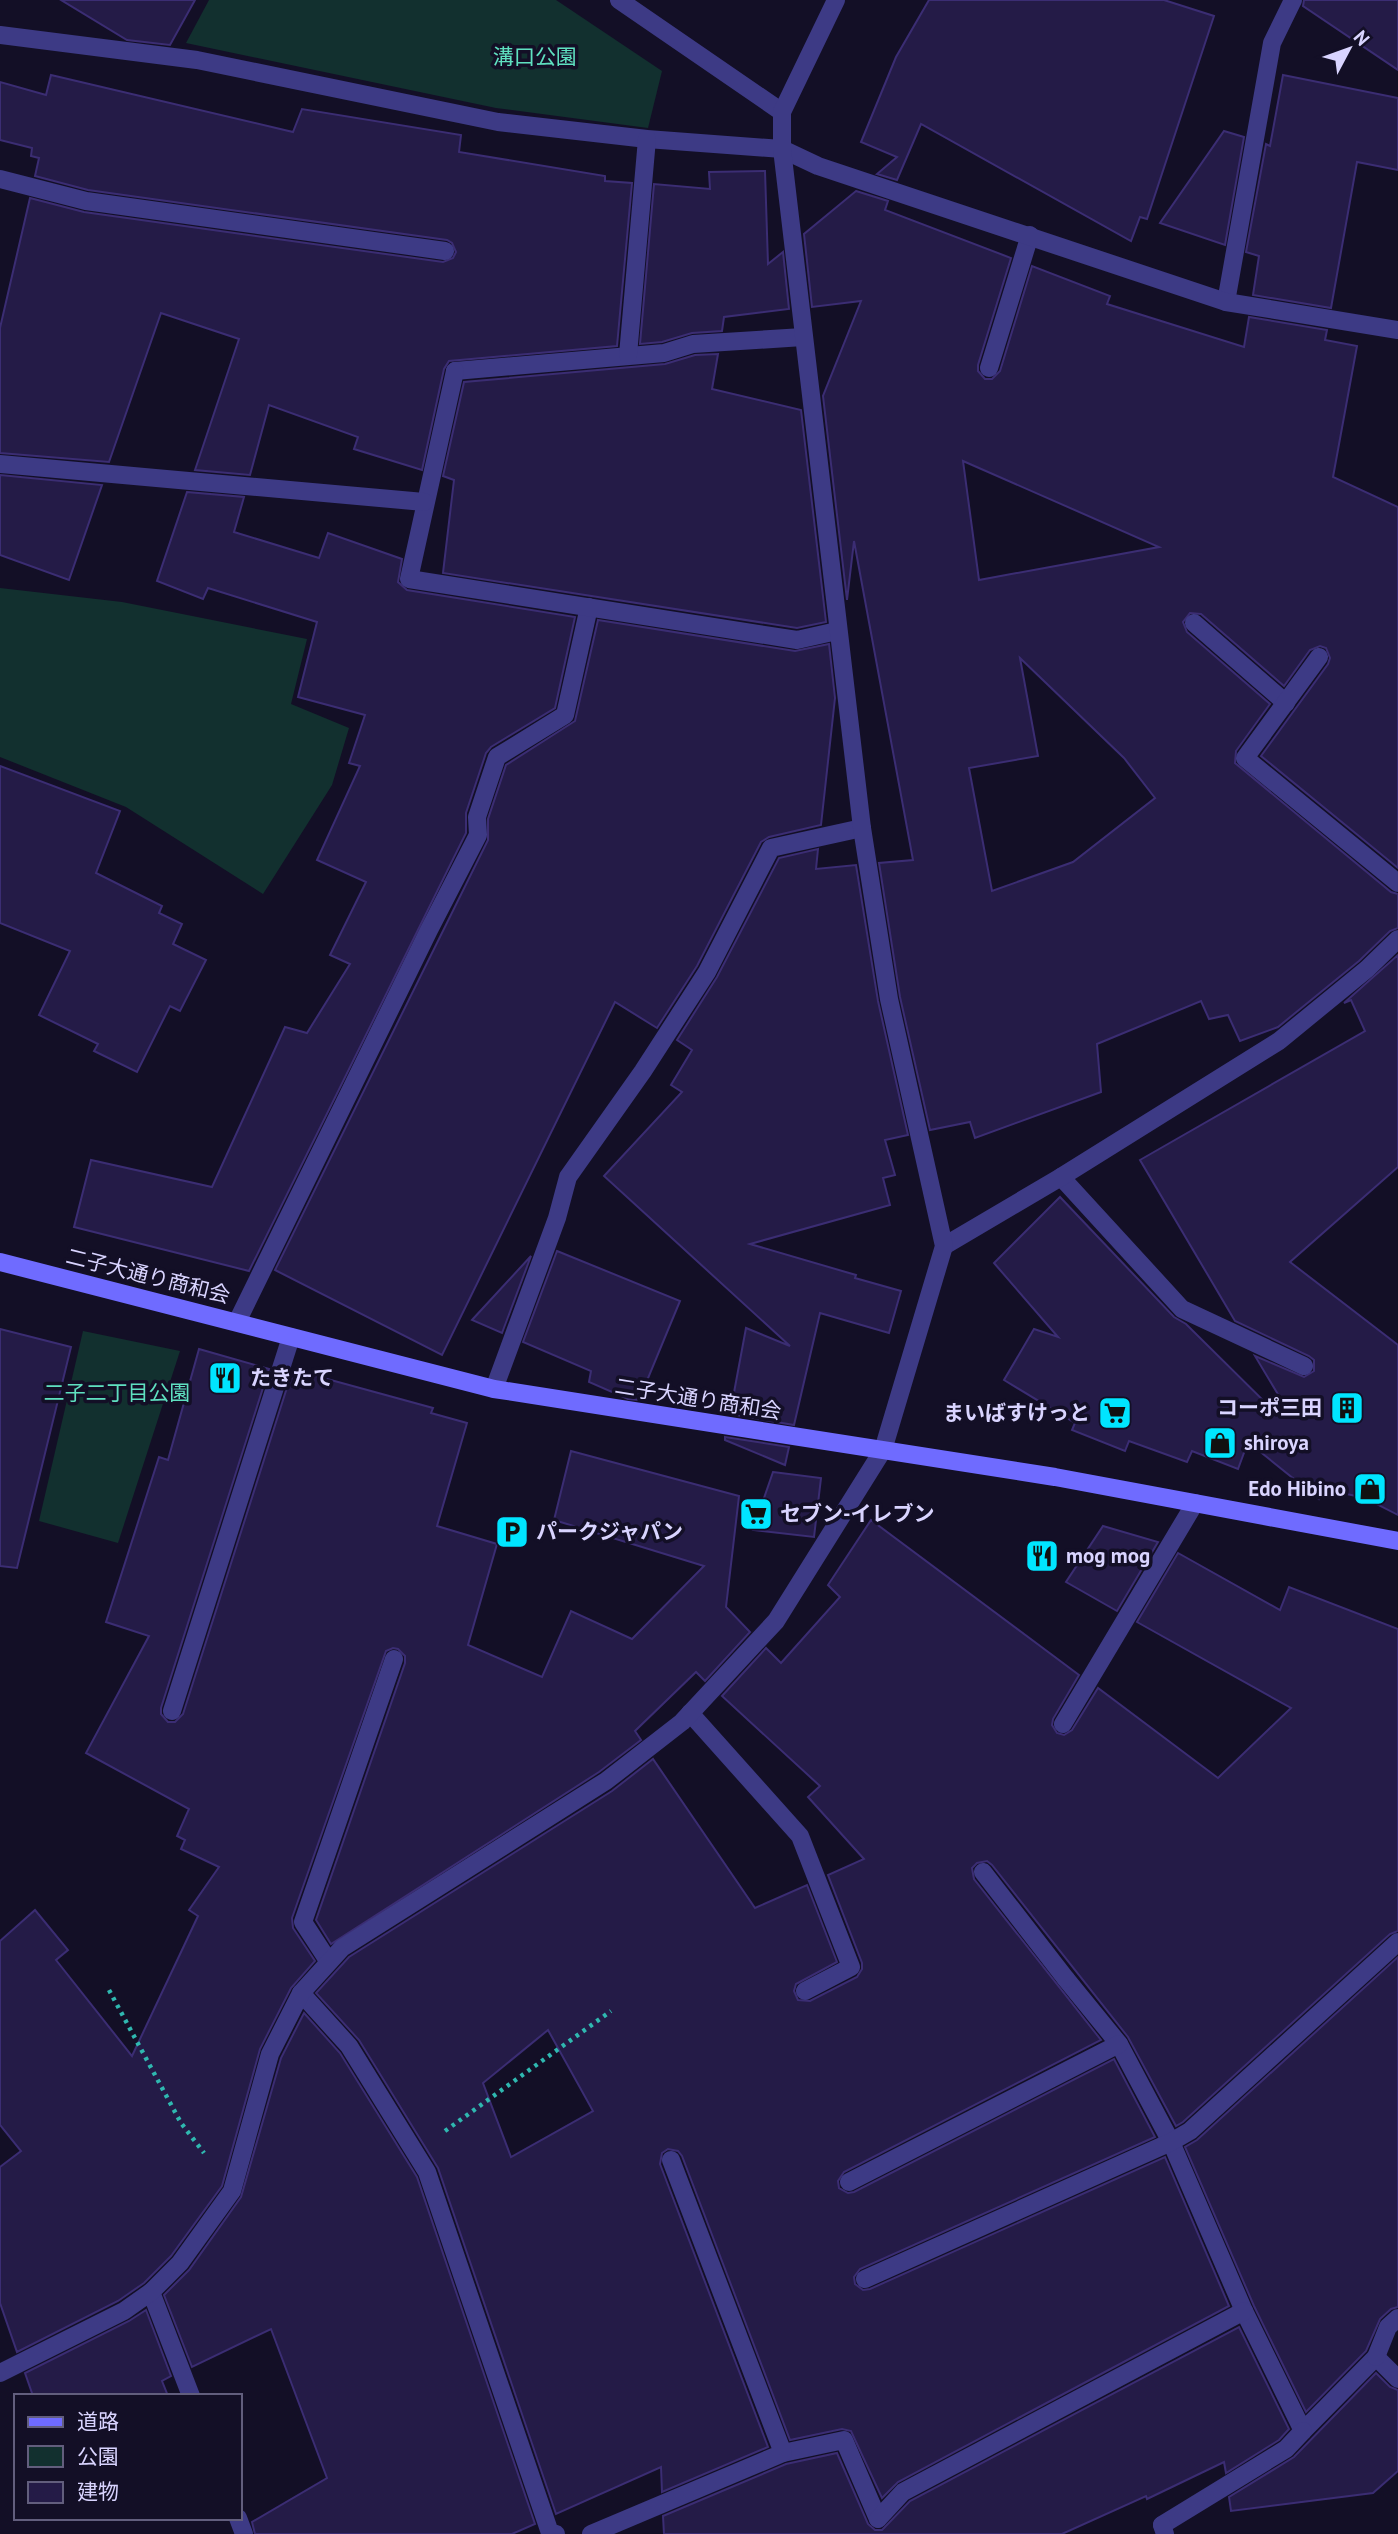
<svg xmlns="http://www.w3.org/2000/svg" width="1398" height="2534" font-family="'PT Sans','Noto Sans JP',sans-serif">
<rect width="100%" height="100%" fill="#130f26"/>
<g fill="#12302f">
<polygon points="209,0 556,0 662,71 648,128 496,108 186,43"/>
<polygon points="0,588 122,602 307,639 291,704 349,728 332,785 263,894 126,807 0,757"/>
<polygon points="83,1331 180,1351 118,1543 39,1521"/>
</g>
<g fill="#241b47" stroke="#3b2d73" stroke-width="2" fill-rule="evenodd">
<polygon points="61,0 195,0 170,45 127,40"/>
<polygon points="929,0 1164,0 1214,16 1147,219 1140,217 1131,241 921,124 897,180 877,174 897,157 861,142 896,57"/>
<polygon points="1304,0 1398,0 1398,70 1303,6"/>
<polygon points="51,75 293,132 302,109 461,135 459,152 605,176 605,181 632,183 617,346 449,361 444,369 422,470 354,449 358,437 269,405 250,475 195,470 239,339 161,313 109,462 0,453 0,328 30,198 84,212 443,262 453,258 456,252 452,243 447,240 88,190 35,176 39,158 31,156 32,148 0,140 0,82 46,95"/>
<polygon points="1283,75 1398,98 1398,170 1357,162 1331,308 1253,295 1259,256 1246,252 1266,144 1270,146"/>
<polygon points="1224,131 1244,137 1225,245 1160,223"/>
<polygon points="765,171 768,264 783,252 789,309 724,317 722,331 692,333 662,342 640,344 654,184 710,189 709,172"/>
<path d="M 856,191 L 888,201 L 885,210 L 1011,258 L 978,365 L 978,371 L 985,379 L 992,379 L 1000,371 L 1032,266 L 1110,296 L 1107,304 L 1244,347 L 1249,317 L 1327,330 L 1325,340 L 1357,346 L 1333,477 L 1398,507 L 1398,868 L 1261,756 L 1328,664 L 1330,658 L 1326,648 L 1320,646 L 1310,650 L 1284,686 L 1201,614 L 1190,613 L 1183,622 L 1187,632 L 1270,704 L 1236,751 L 1235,763 L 1391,892 L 1398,894 L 1398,928 L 1390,931 L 1359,961 L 1278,1027 L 1240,1041 L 1228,1015 L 1209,1019 L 1201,1001 L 1097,1044 L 1101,1092 L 975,1138 L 970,1122 L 930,1130 L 900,997 L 879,863 L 913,860 L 854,541 L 847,600 L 823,396 L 861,301 L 812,307 L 804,234 ZM 963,461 L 1159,547 L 979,580 ZM 1020,658 L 1124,758 L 1155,798 L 1073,862 L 992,891 L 969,768 L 1038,756 Z"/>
<polygon points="718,354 712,389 801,410 826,622 797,628 443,573 454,480 443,476 464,382 665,364 695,355"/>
<polygon points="0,475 102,485 69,580 0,555"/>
<polygon points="187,492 244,497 234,532 319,558 328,533 402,559 398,582 407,590 575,617 555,708 491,747 486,753 466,813 466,833 249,1271 74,1227 91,1160 212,1187 285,1027 307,1033 350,964 330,955 366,882 317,860 360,766 349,763 365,715 298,697 317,622 208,588 203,599 157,581"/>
<polygon points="598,620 795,651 829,644 835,698 821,825 769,837 761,842 697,966 657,1028 615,1002 442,1355 275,1270 488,840 488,819 506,765 575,721"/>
<polygon points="0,766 120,811 96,873 162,906 159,913 182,924 173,944 206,960 180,1011 170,1006 137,1072 94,1051 98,1044 39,1015 70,951 0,923"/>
<polygon points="818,849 816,869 856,865 878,1001 908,1135 885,1140 895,1175 883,1178 890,1205 750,1244 856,1275 855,1278 901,1291 889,1333 820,1313 794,1425 730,1414 746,1328 790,1346 604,1176 682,1092 671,1085 692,1050 677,1040 717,977 779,858"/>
<polygon points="1398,955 1398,1167 1290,1262 1398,1345 1398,1515 1365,1498 1333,1491 1328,1488 1319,1499 1248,1442 1238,1469 1192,1451 1187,1462 1129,1441 1125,1451 1072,1430 1075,1423 1004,1380 1034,1329 1058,1337 994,1263 1060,1197 1174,1317 1186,1324 1280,1417 1288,1411 1255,1356 1304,1377 1314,1371 1314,1360 1309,1356 1235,1321 1140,1160 1365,1031 1351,1000 1344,1003"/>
<polygon points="557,1251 680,1301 639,1400 628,1399 589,1382 591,1371 523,1342"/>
<polygon points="531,1256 502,1333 472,1320"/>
<polygon points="0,1329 71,1347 17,1568 0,1566"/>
<polygon points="199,1349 269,1369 161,1708 161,1714 168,1722 175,1722 183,1714 291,1375 308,1380 309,1374 433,1408 431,1413 467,1423 437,1526 497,1544 468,1645 542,1677 571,1611 632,1639 704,1566 554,1520 571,1451 739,1496 726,1607 750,1632 705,1681 696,1672 635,1731 641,1740 599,1772 331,1944 316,1920 405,1663 405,1656 398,1649 393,1648 386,1651 292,1918 293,1928 315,1961 291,1988 260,2049 222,2186 171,2256 144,2283 118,2301 17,2352 0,2303 0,2167 21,2151 0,2125 0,1941 35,1910 68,1950 56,1960 132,2056 198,1916 189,1910 219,1867 181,1849 185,1840 177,1836 189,1809 86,1753 149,1636 106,1622 159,1457 168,1460"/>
<polygon points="725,1437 789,1447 785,1465 725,1440"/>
<polygon points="773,1472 821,1478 814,1537 753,1530"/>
<path d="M 871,1520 L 1079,1675 L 1053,1719 L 1052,1725 L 1057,1733 L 1064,1735 L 1072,1730 L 1098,1688 L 1218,1778 L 1291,1708 L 1137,1622 L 1178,1553 L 1280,1610 L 1289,1587 L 1398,1629 L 1398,1931 L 1390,1934 L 1183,2122 L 1176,2126 L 1128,2037 L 992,1865 L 987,1861 L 977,1863 L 972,1868 L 974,1879 L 1101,2040 L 844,2172 L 838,2181 L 839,2188 L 848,2193 L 854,2192 L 1114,2059 L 1155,2137 L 860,2269 L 854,2277 L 855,2284 L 863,2290 L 870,2289 L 1165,2157 L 1229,2306 L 898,2482 L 882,2498 L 851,2431 L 842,2429 L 790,2440 L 682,2156 L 678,2151 L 668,2149 L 662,2153 L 660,2164 L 768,2447 L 662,2492 L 661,2467 L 556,2514 L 438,2168 L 359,2040 L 316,1993 L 349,1957 L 612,1791 L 653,1759 L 755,1908 L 807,1885 L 837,1962 L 796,1984 L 794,1991 L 798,2000 L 810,2001 L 857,1977 L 862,1969 L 862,1963 L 828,1875 L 864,1859 L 808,1797 L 820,1786 L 722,1696 L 766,1648 L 781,1663 L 840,1597 L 828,1585 ZM 548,2030 L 593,2111 L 511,2157 L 483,2083 Z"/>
<polygon points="1103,1526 1158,1542 1117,1611 1066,1582"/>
<polygon points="1398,1957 1398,2307 1391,2309 1380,2319 1366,2351 1306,2412 1254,2306 1185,2147 1197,2140"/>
<polygon points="304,2013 340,2053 417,2177 535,2524 512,2534 255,2534 252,2522 327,2478 271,2329 192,2367 164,2295 189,2270 241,2197 281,2058"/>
<polygon points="146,2310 171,2376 162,2381 168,2396 33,2396 25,2373 129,2321"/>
<polygon points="1239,2327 1289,2429 1279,2440 1226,2473 1224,2462 1147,2499 1146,2496 1062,2534 664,2534 663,2516 786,2464 837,2453 868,2524 875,2530 882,2530 910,2501"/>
<polygon points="1376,2373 1390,2387 1398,2390 1398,2471 1373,2493 1231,2511 1229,2497 1294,2457"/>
</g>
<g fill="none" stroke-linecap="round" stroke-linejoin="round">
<g stroke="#2fb8b0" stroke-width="4.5" stroke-dasharray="3.5 5" stroke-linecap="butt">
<polyline points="109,1990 181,2123 204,2153"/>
<polyline points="445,2131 611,2011"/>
</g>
<g stroke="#3d3a85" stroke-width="18">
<polyline points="1226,302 1272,43 1293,0"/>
<polyline points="989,368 1030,235"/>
<polyline points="455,371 664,353 693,344 803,337"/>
<polyline points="1061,1177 1182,1309 1304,1366"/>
<polyline points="237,1322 429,930 478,835 477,817 497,757 565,715 589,607"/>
<polyline points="494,1389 557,1218 568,1177 643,1071 707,972 771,848 862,828"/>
<polyline points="172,1711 291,1337"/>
<polyline points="690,1713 800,1836 851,1967 805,1991"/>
<polyline points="329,1962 303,1922 394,1659"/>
<polyline points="1066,1979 1119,2044 1171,2142 1244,2311 1303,2431 1376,2357 1398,2379"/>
<polyline points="849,2182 1119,2044"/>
<polyline points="865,2279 1171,2142 1190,2131 1398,1942"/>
<polyline points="151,2292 191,2396"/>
<polyline points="1376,2357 1388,2327 1398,2318"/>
<polyline points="783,2453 844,2440 878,2519"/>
<polyline points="238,2518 244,2534"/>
<polyline points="1162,2525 1286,2449 1303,2431"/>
</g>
<g stroke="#3d3a85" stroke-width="18">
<polyline points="619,0 782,112"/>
<polyline points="0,35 197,60 498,122 647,139 782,149 818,166 1226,302 1398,330"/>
<polyline points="0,179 86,201 445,251"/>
<polyline points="628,355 647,139"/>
<polyline points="455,371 409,579 797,640 837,631"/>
<polyline points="0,464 424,502"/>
<polyline points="1194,623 1286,703"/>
<polyline points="1319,657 1245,758 1398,883"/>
<polyline points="944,1246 1061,1177 1279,1041 1367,969 1398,939"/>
<polyline points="1063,1724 1195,1503"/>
<polyline points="983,1872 1066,1979"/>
<polyline points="301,1993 349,2046 427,2172 550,2533 556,2534"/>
<polyline points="0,2373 124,2311 151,2292 180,2263 232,2191 270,2054 301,1993 342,1948 606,1781 682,1722 776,1621 883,1450 944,1246 889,999 862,828 782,149 782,112 836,0"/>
<polyline points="878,2519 903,2492 1244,2311"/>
<polyline points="1162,2525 1165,2534"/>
<polyline points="591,2534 783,2453 671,2160"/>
</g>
<polyline stroke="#6f6bff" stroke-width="18" points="0,1262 494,1389 1055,1477 1398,1541"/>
</g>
<defs>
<symbol id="restaurant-square" viewBox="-11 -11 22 22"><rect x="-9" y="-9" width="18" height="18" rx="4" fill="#00e5ff" stroke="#130f26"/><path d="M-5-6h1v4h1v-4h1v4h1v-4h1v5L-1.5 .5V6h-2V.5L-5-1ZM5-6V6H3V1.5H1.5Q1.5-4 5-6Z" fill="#111"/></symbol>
<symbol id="building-square" viewBox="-11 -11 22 22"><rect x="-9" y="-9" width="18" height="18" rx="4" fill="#00e5ff" stroke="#130f26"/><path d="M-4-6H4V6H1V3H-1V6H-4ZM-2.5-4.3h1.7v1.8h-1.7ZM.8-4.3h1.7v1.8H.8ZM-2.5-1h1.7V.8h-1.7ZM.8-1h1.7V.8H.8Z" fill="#111"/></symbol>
<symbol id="supermarket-square" viewBox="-11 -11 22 22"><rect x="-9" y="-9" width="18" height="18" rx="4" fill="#00e5ff" stroke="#130f26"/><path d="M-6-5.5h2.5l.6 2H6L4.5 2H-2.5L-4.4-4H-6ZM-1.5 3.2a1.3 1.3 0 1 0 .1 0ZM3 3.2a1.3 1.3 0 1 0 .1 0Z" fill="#111"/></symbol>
<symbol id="shop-square" viewBox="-11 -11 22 22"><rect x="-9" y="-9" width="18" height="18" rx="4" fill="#00e5ff" stroke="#130f26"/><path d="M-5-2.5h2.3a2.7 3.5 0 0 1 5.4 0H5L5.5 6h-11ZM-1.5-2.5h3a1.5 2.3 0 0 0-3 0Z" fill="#111"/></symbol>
<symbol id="parking-square" viewBox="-11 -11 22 22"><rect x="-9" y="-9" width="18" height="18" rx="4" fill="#00e5ff" stroke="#130f26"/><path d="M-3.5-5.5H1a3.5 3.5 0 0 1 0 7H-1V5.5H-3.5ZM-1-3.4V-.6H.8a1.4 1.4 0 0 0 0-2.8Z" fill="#111"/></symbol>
</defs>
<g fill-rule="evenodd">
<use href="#restaurant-square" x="206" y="1359" width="38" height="38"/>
<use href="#building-square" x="1328" y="1389" width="38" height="38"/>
<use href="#supermarket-square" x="1096" y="1394" width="38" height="38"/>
<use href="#shop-square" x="1201" y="1424" width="38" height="38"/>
<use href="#shop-square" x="1351" y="1470" width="38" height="38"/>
<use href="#supermarket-square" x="737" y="1495" width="38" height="38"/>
<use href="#parking-square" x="493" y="1513" width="38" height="38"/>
<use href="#restaurant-square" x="1023" y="1537" width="38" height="38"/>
</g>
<g text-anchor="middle" stroke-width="7" stroke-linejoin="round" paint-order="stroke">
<g font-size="21" fill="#5fe0c0" stroke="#130f26">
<text x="535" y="64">溝口公園</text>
<text x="117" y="1400">二子二丁目公園</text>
</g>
<g font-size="21" fill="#d9d4ff" stroke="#130f26">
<text transform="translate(148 1276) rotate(14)" y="7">二子大通り商和会</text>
<text transform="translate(698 1399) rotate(9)" y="7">二子大通り商和会</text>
</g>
<g font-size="21" font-weight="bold" fill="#d9d4ff" stroke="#130f26" text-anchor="start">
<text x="250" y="1385">たきたて</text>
<text x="1322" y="1415" text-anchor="end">コーポ三田</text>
<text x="1090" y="1420" text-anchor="end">まいばすけっと</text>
<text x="1244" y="1450">shiroya</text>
<text x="1346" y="1496" text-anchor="end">Edo Hibino</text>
<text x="780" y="1521">セブン-イレブン</text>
<text x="536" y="1539">パークジャパン</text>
<text x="1066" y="1563">mog mog</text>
</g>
</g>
<rect x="14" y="2394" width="228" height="126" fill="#130f26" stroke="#625e7d" stroke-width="2"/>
<rect x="28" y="2417" width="35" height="10" fill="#6f6bff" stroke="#625e7d" stroke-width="2"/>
<text x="77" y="2429" font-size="21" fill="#d9d4ff">道路</text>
<rect x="28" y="2446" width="35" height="21" fill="#12302f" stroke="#625e7d" stroke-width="2"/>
<text x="77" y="2464" font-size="21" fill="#d9d4ff">公園</text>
<rect x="28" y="2482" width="35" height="21" fill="#241b47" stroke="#625e7d" stroke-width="2"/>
<text x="77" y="2499" font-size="21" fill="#d9d4ff">建物</text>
<g transform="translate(1349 49) rotate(49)" stroke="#130f26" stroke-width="5" paint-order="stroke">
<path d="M0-5L12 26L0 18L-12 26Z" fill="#d9d4ff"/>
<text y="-10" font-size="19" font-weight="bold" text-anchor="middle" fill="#d9d4ff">N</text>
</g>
</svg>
